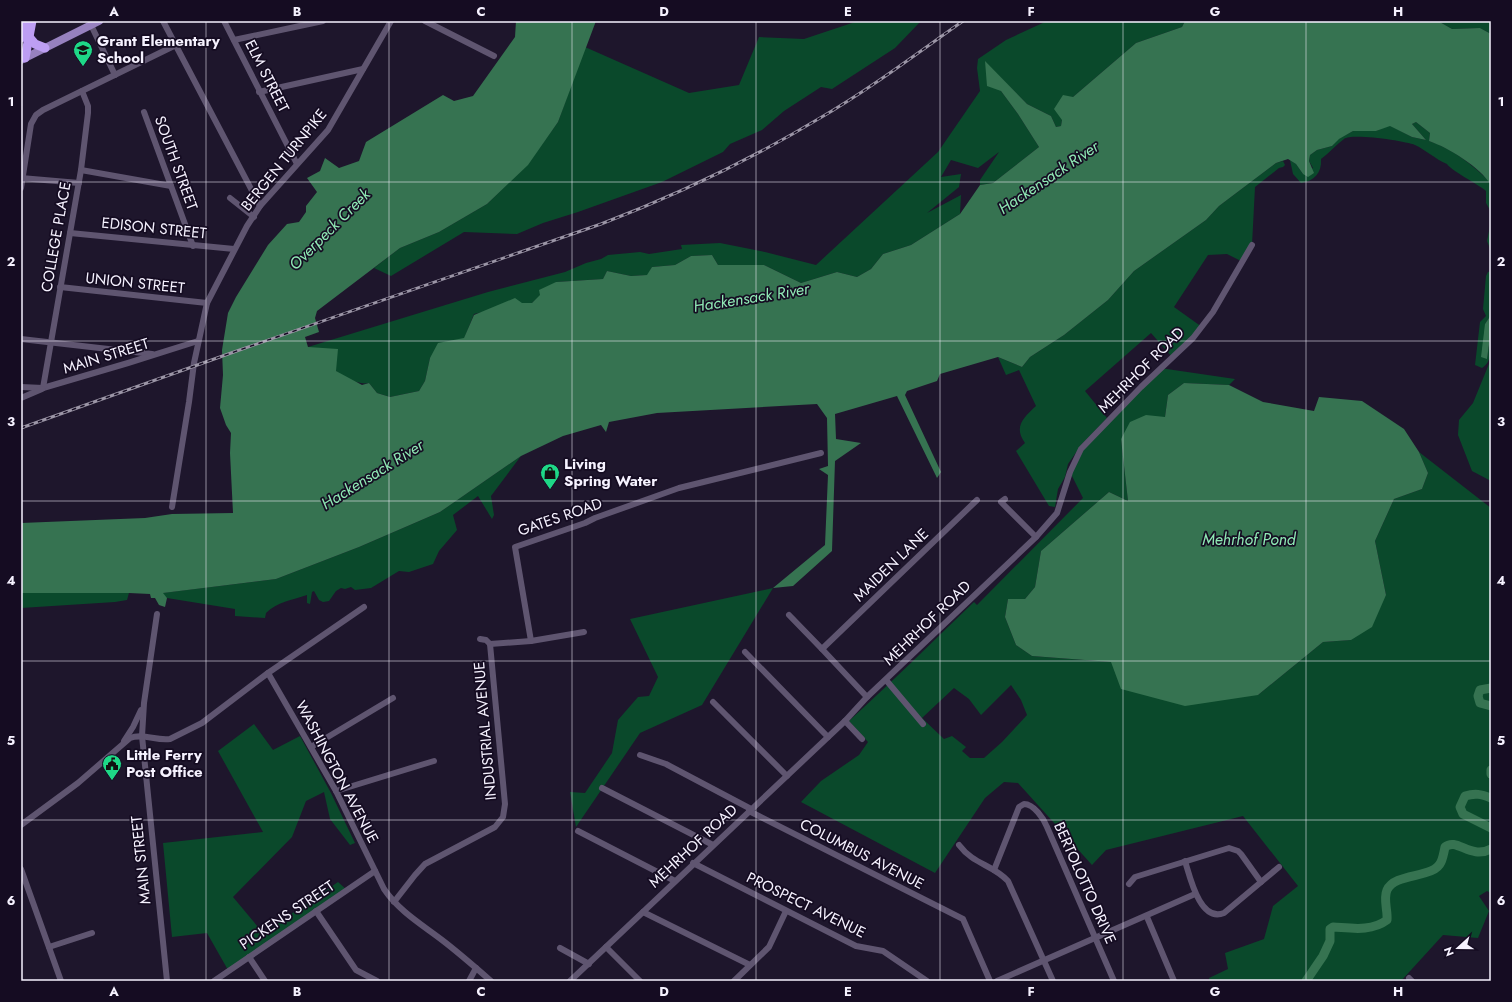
<svg xmlns="http://www.w3.org/2000/svg" width="1512" height="1002" font-family="Jost,sans-serif">
<rect width="100%" height="100%" fill="#1e162c"/>
<g fill="#0a492b" fill-rule="evenodd">
<polygon points="858,21 921,21 895,48 832,89 821,87 784,111 762,130 730,144 723,152 662,182 578,212 543,223 517,234 464,232 391,276 374,268 400,248 439,232 487,204 527,165 558,122 585,47 689,93 739,85 759,37 804,39"/>
<path d="M 1047,21 L 1185,21 L 1182,27 L 1136,43 L 1073,97 L 1062,120 L 1061,126 L 1056,127 L 1051,116 L 1027,104 L 985,62 L 1001,91 L 1018,114 L 1039,147 L 993,183 L 980,185 L 980,180 L 999,152 L 978,168 L 951,160 L 941,177 L 961,174 L 959,187 L 927,213 L 961,195 L 960,214 L 911,245 L 883,254 L 871,269 L 857,277 L 837,272 L 801,283 L 764,265 L 718,265 L 712,255 L 691,256 L 675,265 L 652,267 L 648,275 L 631,276 L 607,271 L 603,279 L 556,282 L 532,303 L 522,303 L 474,314 L 464,339 L 430,358 L 425,381 L 419,391 L 390,397 L 377,393 L 369,383 C 349,387 322,360 308,347 L 488,292 L 565,272 L 586,263 L 601,259 L 608,255 L 640,252 L 649,254 L 682,249 L 681,245 L 720,243 L 765,252 L 816,265 L 938,152 L 980,91 L 977,68 L 978,59 L 1006,40 Z"/>
<polygon points="1438,21 1491,21 1491,34 1480,28 1452,29"/>
<path d="M 1416,122 L 1430,133 L 1429,141 C 1453,149 1473,165 1491,183 L 1491,251 L 1487,241 L 1490,226 L 1490,210 L 1486,203 L 1486,191 C 1478,184 1450,170 1447,164 C 1435,159 1426,150 1415,145 C 1405,141 1352,133 1344,139 C 1336,145 1329,153 1321,159 C 1322,173 1314,181 1301,183 L 1293,174 L 1290,160 L 1296,164 L 1303,174 L 1313,168 L 1309,161 L 1310,155 L 1317,150 L 1332,146 L 1338,139 L 1353,131 L 1376,131 L 1389,125 L 1412,137 L 1426,140 L 1412,124 Z"/>
<path d="M 1283,161 L 1285,165 L 1283,167 L 1279,168 L 1255,187 L 1252,245 L 1243,262 L 1227,254 L 1208,255 L 1174,307 L 1202,327 L 1172,357 L 1151,333 L 1085,391 L 1107,418 L 1082,444 L 1068,464 L 1065,477 L 1058,489 L 1055,507 L 1049,506 L 1016,451 L 1025,443 C 1013,427 1024,417 1036,406 L 1019,370 L 1006,375 L 998,357 L 1022,367 L 1030,357 L 1064,335 L 1108,300 L 1134,271 L 1206,220 L 1219,206 L 1276,163 Z"/>
<path d="M 1491,271 L 1491,315 L 1485,324 L 1487,358 L 1491,330 C 1491,342 1494,361 1482,368 L 1475,365 L 1480,322 L 1486,316 L 1483,309 L 1486,276 L 1488,272 Z"/>
<polygon points="1491,359 1491,481 1472,471 1458,435 1459,420 1473,403"/>
<path d="M 1160,368 L 1235,379 L 1229,385 L 1184,383 L 1168,395 L 1165,417 L 1121,439 L 1128,501 L 1109,492 L 1041,551 L 1035,587 L 1025,599 L 1008,599 L 1005,617 L 1016,645 L 1032,656 L 1111,662 L 1258,695 L 1323,642 L 1351,640 L 1386,595 L 1375,541 L 1394,499 L 1422,489 L 1428,473 L 1419,452 L 1491,508 L 1491,893 L 1487,891 L 1479,896 L 1489,911 L 1478,938 L 1443,935 L 1401,981 L 1210,981 L 1209,978 L 1228,969 L 1225,953 L 1264,939 L 1273,906 L 1298,886 L 1243,816 L 1106,850 L 1092,865 L 1018,783 L 1004,782 L 985,798 L 935,873 L 801,802 L 821,781 L 859,755 L 868,742 L 849,721 C 892,682 932,642 974,602 L 977,605 L 1083,498 L 1070,472 L 1081,449 ZM 1011,685 L 1021,700 L 1027,715 L 1002,742 L 984,758 L 970,758 L 962,751 L 966,747 L 952,736 L 944,739 L 922,718 L 954,688 L 969,699 L 981,715 Z"/>
<path d="M 521,456 L 491,496 L 494,515 L 492,519 L 478,496 L 453,515 L 457,530 L 439,551 L 433,564 L 409,572 L 399,571 L 371,588 L 355,590 L 351,587 L 345,589 L 341,588 L 336,591 L 329,601 L 323,602 L 319,600 L 314,591 L 312,592 L 310,604 L 307,603 L 307,595 C 292,600 277,602 266,613 L 265,618 L 235,616 L 235,609 L 167,598 L 162,593 L 276,579 L 359,547 L 440,512 Z"/>
<polygon points="773,588 702,705 640,733 576,827 570,792 585,793 612,753 618,720 638,697 649,696 658,677 630,619"/>
<polygon points="21,593 129,593 127,600 115,602 21,608"/>
<polygon points="254,724 273,750 300,736 331,793 355,843 350,845 330,819 324,792 306,801 292,837 233,897 263,933 338,882 347,890 228,970 207,933 172,937 163,843 263,832 218,751"/>
</g>
<g fill="#367351">
<path d="M 516,21 L 596,21 L 558,122 L 528,165 L 487,204 L 439,232 L 400,248 L 317,311 L 315,318 L 319,332 L 305,337 L 308,347 L 338,349 L 336,371 L 362,385 L 369,383 L 377,393 L 390,397 L 419,391 L 425,381 L 430,358 L 438,343 L 464,338 L 474,315 L 515,298 L 522,303 L 532,303 L 540,295 L 539,290 L 556,282 L 603,279 L 607,271 L 631,276 L 647,275 L 652,267 L 675,265 L 691,256 L 712,255 L 718,265 L 764,265 L 801,283 L 837,272 L 857,277 L 871,269 L 883,254 L 911,245 L 960,214 L 980,185 L 993,183 L 1039,147 L 1018,114 L 1001,91 L 987,86 L 985,61 L 1027,104 L 1051,116 L 1056,127 L 1061,126 L 1062,120 L 1054,109 L 1063,95 L 1073,97 L 1136,43 L 1182,27 L 1185,21 L 1438,21 L 1452,29 L 1480,28 L 1491,34 L 1491,185 C 1480,167 1449,148 1429,141 L 1430,133 L 1416,122 L 1412,124 L 1426,140 L 1412,137 L 1390,126 L 1376,131 L 1353,131 L 1339,139 L 1332,146 L 1317,150 L 1310,155 L 1309,161 L 1314,173 L 1308,177 L 1303,174 L 1296,164 L 1288,159 L 1276,163 L 1219,206 L 1206,220 L 1134,271 L 1108,300 L 1064,335 L 1030,357 L 1022,367 L 998,357 L 940,374 L 937,381 L 907,391 L 905,395 L 941,472 L 937,478 L 897,396 L 835,414 L 836,439 L 861,443 L 835,461 L 832,551 L 793,586 L 773,588 L 825,545 L 828,475 L 819,469 L 828,466 L 827,418 L 817,404 L 657,413 L 609,422 L 606,432 L 601,425 L 563,436 L 521,456 L 440,512 L 359,547 L 276,579 L 163,593 L 167,598 L 165,607 L 159,605 L 155,598 L 151,598 L 150,594 L 129,593 L 21,593 L 21,523 L 145,518 L 172,514 L 233,513 L 230,453 L 231,433 L 226,425 L 220,408 L 223,375 L 222,350 L 228,313 L 236,297 L 268,245 L 287,224 L 299,222 L 306,212 L 306,206 L 317,192 L 307,178 L 320,171 L 325,158 L 339,168 L 359,161 L 366,142 L 443,95 L 454,101 L 473,96 L 515,37 Z"/>
<polygon points="1491,315 1491,330 1487,359 1481,357 1485,324"/>
<polygon points="1184,383 1229,385 1263,402 1314,411 1319,397 1362,401 1404,429 1419,452 1428,473 1422,489 1394,499 1375,541 1386,595 1372,627 1351,640 1323,642 1258,695 1185,706 1121,689 1111,662 1032,656 1016,645 1005,617 1008,599 1025,599 1035,587 1041,551 1109,492 1128,501 1121,439 1130,422 1146,415 1165,417 1168,395"/>
</g>
<g fill="none" stroke-linecap="round" stroke-linejoin="round">
<g stroke="#367351" stroke-width="9">
<polyline points="1491,688 1480,690 1478,696 1480,703 1491,706"/>
<polyline points="1491,770 1491,774"/>
<path d="M 1491,798 C 1481,794 1475,793 1465,796 L 1460,807 L 1463,814 L 1491,828"/>
<path d="M 1306,981 L 1323,956 L 1330,941 L 1330,929 L 1333,927 C 1351,928 1371,932 1387,920 C 1388,911 1383,899 1387,890 C 1395,872 1434,879 1441,862 C 1443,858 1444,852 1445,847 C 1457,837 1470,860 1491,849"/>
</g>
<g stroke="#5f5570" stroke-width="6">
<polyline points="163,21 260,206"/>
<polyline points="224,21 297,164"/>
<polyline points="425,21 494,56"/>
<polyline points="91,25 115,75"/>
<polyline points="234,40 323,21"/>
<polyline points="259,92 363,69"/>
<polyline points="144,112 193,246"/>
<polyline points="81,170 171,186"/>
<polyline points="21,178 79,183"/>
<polyline points="21,188 31,124 36,115 43,110 176,45"/>
<polyline points="230,198 254,217"/>
<polyline points="70,233 234,249"/>
<polyline points="60,287 207,303"/>
<polyline points="21,339 152,354"/>
<polyline points="21,387 43,388 128,363 198,341"/>
<polyline points="43,388 81,170 88,113 88,106 82,91"/>
<polyline points="21,398 42,389"/>
<polyline points="1005,499 1001,502 1036,537"/>
<polyline points="172,507 189,402 194,363 207,303 247,226 260,206 328,130 391,21"/>
<polyline points="157,614 144,703 142,736 167,981"/>
<polyline points="789,615 822,649 867,697"/>
<polyline points="531,641 515,547 585,523 595,518 679,488 821,453"/>
<polyline points="490,644 531,641 584,632"/>
<polyline points="822,649 977,500"/>
<polyline points="745,652 828,737"/>
<polyline points="268,673 364,607"/>
<polyline points="886,680 923,724"/>
<polyline points="713,702 787,776"/>
<polyline points="845,721 862,739"/>
<polyline points="124,741 133,727 141,710"/>
<polyline points="311,747 393,698"/>
<polyline points="640,755 666,764 751,809"/>
<polyline points="602,788 713,845"/>
<polyline points="336,791 434,761"/>
<polyline points="749,811 963,919 990,981"/>
<path d="M 21,825 L 78,783 L 130,738 C 143,733 156,741 170,739 L 202,723 L 268,673 L 336,791 L 384,889 C 399,911 421,924 442,940 C 459,953 475,967 491,981"/>
<polyline points="578,831 675,881"/>
<path d="M 959,845 C 974,865 992,864 1008,881 L 1053,981"/>
<path d="M 1185,861 C 1190,877 1200,923 1224,913 L 1279,867"/>
<polyline points="693,863 856,946 883,951 927,981"/>
<polyline points="21,869 61,981"/>
<path d="M 994,870 L 1019,807 L 1024,804 C 1034,804 1044,819 1047,827 L 1114,981"/>
<polyline points="1129,884 1135,877 1229,848 1238,851 1241,854 1261,882"/>
<polyline points="394,902 415,875 425,864 495,827 503,817 505,804 490,644 486,640 480,639"/>
<polyline points="316,911 356,970 377,981"/>
<polyline points="643,912 750,965"/>
<polyline points="1147,917 1174,981"/>
<polyline points="49,947 92,933"/>
<polyline points="606,947 640,981"/>
<polyline points="560,948 589,964"/>
<polyline points="249,957 265,981"/>
<polyline points="1409,978 1412,981"/>
<polyline points="214,981 375,871"/>
<polyline points="469,981 476,968"/>
<polyline points="570,981 845,721 867,697 1036,537 1057,513 1070,472 1081,449 1141,387 1193,338 1213,312 1252,245"/>
<polyline points="734,981 769,947 786,911"/>
<polyline points="997,981 1195,894"/>
</g>
<polyline stroke="#9781bf" stroke-width="8" points="21,60 99,21"/>
<g stroke="#bd9ef3" stroke-width="9">
<polyline points="29,37 35,44 45,48"/>
<polyline points="21,38 24,21"/>
<polyline points="25,58 32,21"/>
</g>
<defs>
<path id="rail" d="M 21,428 L 231,353 L 601,224 C 677,195 750,160 820,118 C 870,89 916,54 963,21"/>
</defs>
<use href="#rail" stroke="#9b95a6" stroke-width="3"/>
<use href="#rail" stroke="#150c22" stroke-width="1.5" stroke-dasharray="4.5" stroke-linecap="butt"/>
</g>
<path fill="none" stroke="#f6f2ff" stroke-width="1" stroke-opacity="0.55" d="M 206,21 L 206,981M 389,21 L 389,981M 572,21 L 572,981M 756,21 L 756,981M 940,21 L 940,981M 1123,21 L 1123,981M 1306,21 L 1306,981M 21,182 L 1491,182M 21,341 L 1491,341M 21,501 L 1491,501M 21,661 L 1491,661M 21,820 L 1491,820"/>
<defs>
<symbol id="school-pin" viewBox="-11 -11 22 30"><path d="M0 17L-7.5 6A9.5 9.5 0 1 1 7.5 6Z" fill="#1ed887" stroke="#150c22"/><path d="M0-5L7-2L0 1L-7-2ZM-4 1L0 2.5L4 1V4Q0 6-4 4Z" fill="#111"/></symbol>
<symbol id="shop-pin" viewBox="-11 -11 22 30"><path d="M0 17L-7.5 6A9.5 9.5 0 1 1 7.5 6Z" fill="#1ed887" stroke="#150c22"/><path d="M-5-2.5h2.3a2.7 3.5 0 0 1 5.4 0H5L5.5 6h-11ZM-1.5-2.5h3a1.5 2.3 0 0 0-3 0Z" fill="#111"/></symbol>
<symbol id="civic-pin" viewBox="-11 -11 22 30"><path d="M0 17L-7.5 6A9.5 9.5 0 1 1 7.5 6Z" fill="#1ed887" stroke="#150c22"/><path d="M-.6-6.5H3V-4.5H.6V-3L4-1V1h2V6H-6V1h2V-1L-.6-3ZM-1.2 2.5V6h2.4V2.5Z" fill="#111"/></symbol>
</defs>
<g fill-rule="evenodd">
<use href="#school-pin" x="72" y="39" width="22" height="30"/>
<use href="#shop-pin" x="539" y="462" width="22" height="30"/>
<use href="#civic-pin" x="101" y="753" width="22" height="30"/>
</g>
<g text-anchor="middle" stroke-width="3.5" stroke-linejoin="round" paint-order="stroke">
<g font-size="15" font-weight="bold" fill="#f6f2ff" stroke="#150c22" text-anchor="start">
<text x="97" y="46">Grant Elementary<tspan x="97" dy="17">School</tspan></text>
<text x="564" y="469">Living<tspan x="564" dy="17">Spring Water</tspan></text>
<text x="126" y="760">Little Ferry<tspan x="126" dy="17">Post Office</tspan></text>
</g>
<g font-size="15" fill="#f6f2ff" stroke="#150c22">
<text transform="translate(267 76) rotate(63)" y="5">ELM STREET</text>
<text transform="translate(284 160) rotate(-51)" y="5">BERGEN TURNPIKE</text>
<text transform="translate(176 163) rotate(70)" y="5">SOUTH STREET</text>
<text transform="translate(154 228) rotate(6)" y="5">EDISON STREET</text>
<text transform="translate(56 237) rotate(-80)" y="5">COLLEGE PLACE</text>
<text transform="translate(135 283) rotate(6)" y="5">UNION STREET</text>
<text transform="translate(106 356) rotate(-17)" y="5">MAIN STREET</text>
<text transform="translate(1141 370) rotate(-45)" y="5">MEHRHOF ROAD</text>
<text transform="translate(560 517) rotate(-19)" y="5">GATES ROAD</text>
<text transform="translate(891 565) rotate(-44)" y="5">MAIDEN LANE</text>
<text transform="translate(927 623) rotate(-44)" y="5">MEHRHOF ROAD</text>
<text transform="translate(485 731) rotate(-95)" y="5">INDUSTRIAL AVENUE</text>
<text transform="translate(337 772) rotate(62)" y="5">WASHINGTON AVENUE</text>
<text transform="translate(693 846) rotate(-43)" y="5">MEHRHOF ROAD</text>
<text transform="translate(862 854) rotate(27)" y="5">COLUMBUS AVENUE</text>
<text transform="translate(141 860) rotate(-96)" y="5">MAIN STREET</text>
<text transform="translate(1085 883) rotate(66)" y="5">BERTOLOTTO DRIVE</text>
<text transform="translate(806 905) rotate(26)" y="5">PROSPECT AVENUE</text>
<text transform="translate(287 915) rotate(-34)" y="5">PICKENS STREET</text>
</g>
<g font-size="16" font-style="italic" fill="#90eab5" stroke="#150c22">
<text transform="translate(1048 177) rotate(-34)" y="6">Hackensack River</text>
<text transform="translate(329 229) rotate(-45)" y="6">Overpeck Creek</text>
<text transform="translate(751 297) rotate(-9)" y="6">Hackensack River</text>
<text transform="translate(372 474) rotate(-32)" y="6">Hackensack River</text>
<text x="1249" y="545">Mehrhof Pond</text>
</g>
</g>
<rect width="1512" height="1002" fill="none" stroke="#150c22" stroke-width="44"/>
<g transform="translate(1458 948) rotate(249)" stroke="#150c22" stroke-width="3" paint-order="stroke">
<path d="M0-3L7 15L0 10L-7 15Z" fill="#f6f2ff"/>
<text y="-6" font-size="11" font-weight="bold" text-anchor="middle" fill="#f6f2ff">N</text>
</g>
<rect x="22" y="22" width="1468" height="958" fill="none" stroke="#f6f2ff" stroke-width="1.5"/>
<g font-size="13" text-anchor="middle" font-weight="bold" fill="#f6f2ff">
<text x="114" y="16">A</text>
<text x="297" y="16">B</text>
<text x="481" y="16">C</text>
<text x="664" y="16">D</text>
<text x="848" y="16">E</text>
<text x="1031" y="16">F</text>
<text x="1215" y="16">G</text>
<text x="1398" y="16">H</text>
<text x="11" y="106">1</text>
<text x="1501" y="106">1</text>
<text x="11" y="266">2</text>
<text x="1501" y="266">2</text>
<text x="11" y="426">3</text>
<text x="1501" y="426">3</text>
<text x="11" y="585">4</text>
<text x="1501" y="585">4</text>
<text x="11" y="745">5</text>
<text x="1501" y="745">5</text>
<text x="11" y="905">6</text>
<text x="1501" y="905">6</text>
<text x="114" y="996">A</text>
<text x="297" y="996">B</text>
<text x="481" y="996">C</text>
<text x="664" y="996">D</text>
<text x="848" y="996">E</text>
<text x="1031" y="996">F</text>
<text x="1215" y="996">G</text>
<text x="1398" y="996">H</text>
</g>
</svg>
